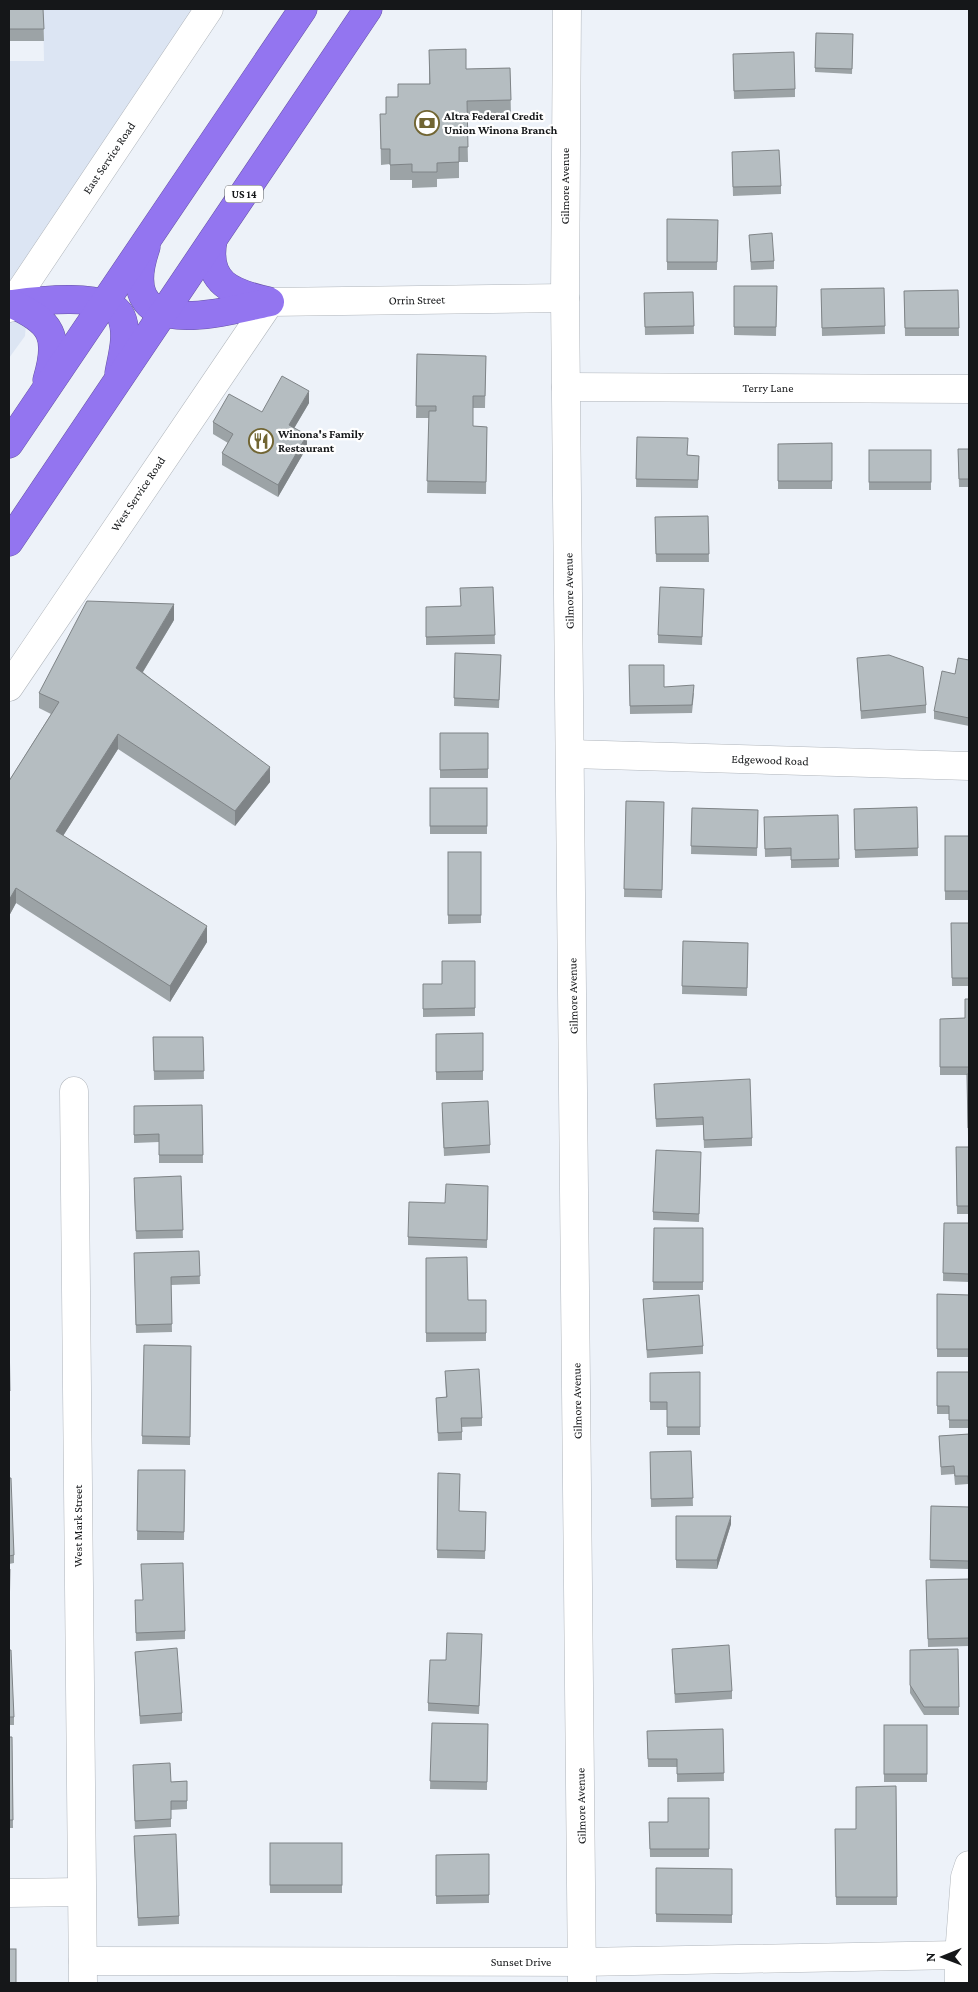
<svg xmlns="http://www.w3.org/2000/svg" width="978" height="1992" font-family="'Crimson Pro',serif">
<rect width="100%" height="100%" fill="#edf2f9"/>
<polygon fill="#dce5f3" points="43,9 220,9 29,290 25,336 9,358 9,61 44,61"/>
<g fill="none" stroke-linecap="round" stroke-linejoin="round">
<defs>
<g id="minor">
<polyline points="567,9 565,298 582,1983"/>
<polyline points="9,308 209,9"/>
<polyline points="566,387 969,389"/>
<polyline points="9,687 270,302 565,298"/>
<polyline points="571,754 969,766"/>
<polyline points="74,1091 83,1983"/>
<polyline points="9,1893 81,1892"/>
<polyline points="83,1961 582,1962 959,1955"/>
<polyline points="959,1983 959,1955 965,1877 969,1865"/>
</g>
<g id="highway">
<path d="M 213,240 C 205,283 232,293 268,301"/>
<path d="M 146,247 C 113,344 218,313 270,302"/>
<path d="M 12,304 C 34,301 110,291 121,316 C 129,334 122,356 119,373"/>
<path d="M 12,304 C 52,322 60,336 47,380"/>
<polyline points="9,444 303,9"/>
<polyline points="9,542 368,9"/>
</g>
</defs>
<use href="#minor" stroke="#b0b5bb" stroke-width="29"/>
<use href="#highway" stroke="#6754a5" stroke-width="29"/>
<use href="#minor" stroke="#fff" stroke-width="28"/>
<use href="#highway" stroke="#9375f0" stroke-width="28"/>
</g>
<g fill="#9ca3a6">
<polygon points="9,9 43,9 44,41 9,41"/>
<polygon points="816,33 853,34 852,74 815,72"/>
<polygon points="429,50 466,69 510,68 511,116 467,116 468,162 459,162 459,178 437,179 437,187 412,188 412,180 390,180 390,164 381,165 380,114 386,114 398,97 429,84"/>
<polygon points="733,63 795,89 795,97 734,99"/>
<polygon points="732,160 781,186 781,194 733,196"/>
<polygon points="667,219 718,220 717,270 667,270"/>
<polygon points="749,235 774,261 774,269 751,270"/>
<polygon points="734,286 777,286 776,336 734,335"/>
<polygon points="884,288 885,334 822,336 821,289"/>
<polygon points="958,290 959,336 905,336 904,291"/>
<polygon points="693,292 694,334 645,335 644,293"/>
<polygon points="417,354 486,356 485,408 473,408 473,426 487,427 486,494 427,493 429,418 416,418"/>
<polygon points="309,403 294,428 307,447 278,497 222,465 222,453 228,443 213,434 213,422"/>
<polygon points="637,437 688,455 699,456 698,488 636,487"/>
<polygon points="832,443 832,489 778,489 778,444"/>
<polygon points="958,449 969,449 969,487 959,487"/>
<rect x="869" y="450" width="62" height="40"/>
<polygon points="708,516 709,562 656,562 655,517"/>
<polygon points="493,587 495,644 426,645 426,607 461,606"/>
<polygon points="704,589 702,645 658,643 658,635"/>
<polygon points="174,620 143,672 270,782 235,826 118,749 63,836 207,942 170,1002 16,903 9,916 9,781 51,714 39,708 39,693"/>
<polygon points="455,653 501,655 499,708 454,706"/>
<polygon points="857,658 926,705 926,713 861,719"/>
<polygon points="969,660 969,726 934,719 934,711 955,674"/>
<polygon points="629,665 664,687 694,693 692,713 630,714"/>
<rect x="440" y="733" width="48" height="45"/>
<rect x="430" y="788" width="57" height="46"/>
<polygon points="626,801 664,802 662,898 624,897"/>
<polygon points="917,807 918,856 855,858 854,809"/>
<polygon points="692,808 758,810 757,856 691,854"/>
<polygon points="838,815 839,867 791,868 791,856 765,857 764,817"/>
<rect x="945" y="836" width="24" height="64"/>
<polygon points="448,852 481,852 481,923 448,924"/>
<polygon points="951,923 969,923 969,986 952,986"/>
<polygon points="683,941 748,943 747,996 682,994"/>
<polygon points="475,961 475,1016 423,1017 423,984 442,984"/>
<polygon points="969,999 969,1137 968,1137 967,1075 940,1075 940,1019 965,1018"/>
<polygon points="483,1033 483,1080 436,1080 436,1034"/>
<polygon points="153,1037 203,1037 204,1079 154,1080"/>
<polygon points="654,1084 752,1138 752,1146 704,1148 703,1125 656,1127"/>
<polygon points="202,1105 203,1163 159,1163 159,1142 134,1143 134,1106"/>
<polygon points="442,1111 490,1145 490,1153 444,1156"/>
<polygon points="956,1147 969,1147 969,1214 957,1214"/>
<polygon points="701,1161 699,1222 653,1220 653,1212"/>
<polygon points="181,1176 183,1238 136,1239 134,1186"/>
<polygon points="488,1186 487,1248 408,1245 408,1237 445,1203"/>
<polygon points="944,1223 969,1223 969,1282 943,1281"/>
<polygon points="654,1228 703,1228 703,1290 653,1290"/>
<polygon points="199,1251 200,1284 171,1285 172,1332 136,1333 134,1253"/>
<polygon points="426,1258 468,1300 486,1300 486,1341 426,1342"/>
<polygon points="937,1294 969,1295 969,1357 937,1357"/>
<polygon points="643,1299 703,1346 703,1354 647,1358"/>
<polygon points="9,1334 10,1399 9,1399"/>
<polygon points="144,1345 191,1346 190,1445 142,1444"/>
<polygon points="445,1371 482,1418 482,1426 462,1427 462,1440 438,1441 436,1398 446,1397"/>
<polygon points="700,1372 700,1435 667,1435 667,1410 650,1410 650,1373"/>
<polygon points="937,1372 969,1372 969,1428 949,1428 949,1414 937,1414"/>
<polygon points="969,1434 969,1500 968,1484 955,1485 954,1474 941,1475 939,1436"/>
<polygon points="691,1451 693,1506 651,1507 650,1452"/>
<polygon points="138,1470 185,1470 184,1540 137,1540"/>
<polygon points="438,1473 459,1511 486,1512 485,1559 437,1558"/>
<polygon points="9,1478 14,1555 14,1563 9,1564"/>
<polygon points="931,1506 969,1507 969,1569 930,1568"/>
<polygon points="676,1516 731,1524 717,1569 676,1568"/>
<polygon points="969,1579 969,1646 928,1647 926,1580"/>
<polygon points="135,1600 185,1631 185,1639 136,1641"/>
<polygon points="482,1642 479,1714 428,1711 428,1703 446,1660"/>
<polygon points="672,1649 732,1691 732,1699 675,1703"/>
<polygon points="958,1649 959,1715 924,1715 910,1693 910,1650"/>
<polygon points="9,1650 14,1717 14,1725 9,1725"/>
<polygon points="135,1652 182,1713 182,1721 140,1724"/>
<polygon points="432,1723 488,1724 487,1790 430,1789"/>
<rect x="884" y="1725" width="43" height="57"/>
<polygon points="723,1729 724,1781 677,1782 677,1767 648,1767 647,1731"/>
<polygon points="9,1737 12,1737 13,1828 9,1828"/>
<polygon points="133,1773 171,1782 187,1781 187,1809 171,1810 171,1827 135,1829"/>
<polygon points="896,1786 897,1905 836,1905 835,1829 856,1829"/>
<polygon points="709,1798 709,1857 650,1857 649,1822 668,1822"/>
<rect x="270" y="1843" width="72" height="50"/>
<polygon points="134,1844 179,1916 179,1924 138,1926"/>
<polygon points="489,1854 489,1903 436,1904 436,1855"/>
<polygon points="656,1868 732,1869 732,1923 656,1922"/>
</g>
<g fill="#7f8487">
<polygon points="309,391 309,403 289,437 289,425"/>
<polygon points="307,435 307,447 278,497 278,485"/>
<polygon points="174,604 174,620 136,683 136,668"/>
<polygon points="118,734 118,749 56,847 56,831"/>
<polygon points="270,767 270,782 235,826 235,811"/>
<polygon points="16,888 16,903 9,916 9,900"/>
<polygon points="207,926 207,942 170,1002 170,986"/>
<polygon points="731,1516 731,1524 717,1569 717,1560"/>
</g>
<g fill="#b5bdc1" stroke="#7f8487">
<polygon points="9,9 43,9 44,29 9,29"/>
<polygon points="816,33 853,34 852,69 815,68"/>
<polygon points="466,49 466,69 510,68 511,100 467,101 468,147 459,147 459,162 437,163 437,172 412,172 412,164 390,165 390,149 381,149 380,114 386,114 386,97 398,97 398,84 430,84 429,50"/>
<polygon points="794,52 795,89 734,91 733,54"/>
<polygon points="779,150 781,186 733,187 732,152"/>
<polygon points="667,219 718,220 717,262 667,262"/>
<polygon points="772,233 774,261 751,262 749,235"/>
<polygon points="734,286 777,286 776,327 734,327"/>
<polygon points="884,288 885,326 822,328 821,289"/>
<polygon points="958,290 959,328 905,328 904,291"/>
<polygon points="693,292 694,326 645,327 644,293"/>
<polygon points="417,354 486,356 485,396 473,396 473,426 487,427 486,482 427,481 429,411 436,411 436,406 416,406"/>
<polygon points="282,376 309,391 289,425 307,435 278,485 222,453 233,434 213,422 229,394 262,412"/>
<polygon points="637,437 688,438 687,455 699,456 698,480 636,479"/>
<polygon points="832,443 832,481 778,481 778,444"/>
<polygon points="958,449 969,449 969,479 959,479"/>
<rect x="869" y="450" width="62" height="32"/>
<polygon points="708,516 709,554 656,554 655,517"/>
<polygon points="493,587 495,635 426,637 426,607 461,606 460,588"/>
<polygon points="660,587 704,589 702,637 658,635"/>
<polygon points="87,601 174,604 136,668 270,767 235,811 118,734 56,831 207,926 170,986 16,888 9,900 9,781 59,702 39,693"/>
<polygon points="455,653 501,655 499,700 454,698"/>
<polygon points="889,655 923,667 926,705 861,711 857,658"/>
<polygon points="958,658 969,660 969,718 934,711 942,671 955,674"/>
<polygon points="629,665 664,665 664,687 694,685 692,705 630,706"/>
<polygon points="440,733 488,733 488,769 440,770"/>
<rect x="430" y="788" width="57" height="38"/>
<polygon points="626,801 664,802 662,890 624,889"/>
<polygon points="917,807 918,848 855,850 854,809"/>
<polygon points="692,808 758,810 757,848 691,846"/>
<polygon points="838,815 839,859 791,860 791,848 765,849 764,817"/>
<rect x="945" y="836" width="24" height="55"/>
<rect x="448" y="852" width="33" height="63"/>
<polygon points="951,923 969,923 969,978 952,978"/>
<polygon points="683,941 748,943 747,988 682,986"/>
<polygon points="442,961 475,961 475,1008 423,1009 423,984 442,984"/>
<polygon points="965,999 969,999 969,1067 940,1067 940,1019 965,1018"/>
<polygon points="483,1033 483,1071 436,1072 436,1034"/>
<polygon points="153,1037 203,1037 204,1071 154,1071"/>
<polygon points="967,1074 969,1074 969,1128 968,1128"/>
<polygon points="750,1079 752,1138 704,1140 703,1117 656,1119 654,1084"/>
<polygon points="488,1101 490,1145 444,1148 442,1103"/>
<polygon points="202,1105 203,1155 159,1155 159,1134 134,1135 134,1106"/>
<polygon points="956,1147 969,1147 969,1206 957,1206"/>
<polygon points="656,1150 701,1152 699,1214 653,1212"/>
<polygon points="181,1176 183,1230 136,1231 134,1178"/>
<polygon points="446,1184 488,1186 487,1240 408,1237 409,1202 445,1203"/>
<polygon points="944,1223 969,1223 969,1274 943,1273"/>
<polygon points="654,1228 703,1228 703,1282 653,1282"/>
<polygon points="199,1251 200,1276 171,1277 172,1324 136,1325 134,1253"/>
<polygon points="467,1257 468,1300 486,1300 486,1333 426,1333 426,1258"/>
<polygon points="937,1294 969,1295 969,1349 937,1349"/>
<polygon points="699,1295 703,1346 647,1350 643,1299"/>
<polygon points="9,1334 10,1391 9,1391"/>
<polygon points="144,1345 191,1346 190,1437 142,1436"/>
<polygon points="479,1369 482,1418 461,1418 462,1432 438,1433 436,1398 447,1397 445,1371"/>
<polygon points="700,1372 700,1427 667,1427 667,1402 650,1402 650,1373"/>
<polygon points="937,1372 969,1372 969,1420 949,1420 949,1406 937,1406"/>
<polygon points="969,1434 969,1492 968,1476 955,1476 954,1466 941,1467 939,1436"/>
<polygon points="691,1451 693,1498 651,1499 650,1452"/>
<polygon points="138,1470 185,1470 184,1532 137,1531"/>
<polygon points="438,1473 460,1474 459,1511 486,1512 485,1551 437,1550"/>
<polygon points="9,1478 11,1478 14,1555 9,1556"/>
<polygon points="931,1506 969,1507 969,1561 930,1560"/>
<polygon points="676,1516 731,1516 717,1560 676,1560"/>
<polygon points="183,1563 185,1631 136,1633 135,1600 143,1600 141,1564"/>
<polygon points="9,1569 10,1569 9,1615"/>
<polygon points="969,1579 969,1638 928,1639 926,1580"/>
<polygon points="447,1633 482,1634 479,1706 428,1703 430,1660 446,1660"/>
<polygon points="729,1645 732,1691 675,1694 672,1649"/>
<polygon points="177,1648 182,1713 140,1716 135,1652"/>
<polygon points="958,1649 959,1707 924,1707 910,1685 910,1650"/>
<polygon points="9,1650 11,1650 14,1717 9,1717"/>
<polygon points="432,1723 488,1724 487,1782 430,1781"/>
<rect x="884" y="1725" width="43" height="49"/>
<polygon points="723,1729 724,1773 677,1774 677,1759 648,1759 647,1731"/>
<polygon points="9,1737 12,1737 13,1820 9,1820"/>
<polygon points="170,1763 171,1782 187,1781 187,1801 171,1801 171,1819 135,1821 133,1765"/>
<polygon points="896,1786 897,1897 836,1897 835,1829 856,1829 856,1787"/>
<polygon points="668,1798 709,1798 709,1849 650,1849 649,1822 668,1822"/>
<polygon points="176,1834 179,1916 138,1918 134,1836"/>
<rect x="270" y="1843" width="72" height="42"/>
<polygon points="489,1854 489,1895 436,1896 436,1855"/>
<polygon points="656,1868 732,1869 732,1915 656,1914"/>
<rect x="9" y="1949" width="7" height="34"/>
</g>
<defs>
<symbol id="bank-ring" viewBox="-11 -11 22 22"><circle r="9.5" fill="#fff" stroke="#716532" stroke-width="1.5"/><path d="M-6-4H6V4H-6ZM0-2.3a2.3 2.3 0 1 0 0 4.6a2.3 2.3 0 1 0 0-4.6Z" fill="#716532"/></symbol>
<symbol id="restaurant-ring" viewBox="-11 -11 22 22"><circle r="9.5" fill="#fff" stroke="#716532" stroke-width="1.5"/><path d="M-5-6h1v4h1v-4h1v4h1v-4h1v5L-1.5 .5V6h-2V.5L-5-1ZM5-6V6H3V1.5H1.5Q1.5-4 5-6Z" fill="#716532"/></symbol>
</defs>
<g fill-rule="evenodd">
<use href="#bank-ring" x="413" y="109" width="28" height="28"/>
<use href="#restaurant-ring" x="247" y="427" width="28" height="28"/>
</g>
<g text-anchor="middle" stroke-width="4.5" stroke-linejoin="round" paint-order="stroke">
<rect fill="#fff" stroke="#5b5d5e" stroke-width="1" x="225" y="185.5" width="38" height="17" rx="4"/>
<g font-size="11" font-weight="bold" fill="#151719">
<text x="244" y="198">US 14</text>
</g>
<g font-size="12" font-weight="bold" fill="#151719" stroke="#fff" text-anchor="start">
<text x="444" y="120">Altra Federal Credit<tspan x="444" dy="14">Union Winona Branch</tspan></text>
<text x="278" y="438">Winona's Family<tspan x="278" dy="14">Restaurant</tspan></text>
</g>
<g font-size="12" fill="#151719" stroke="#fff">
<text transform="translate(109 158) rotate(-56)" y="4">East Service Road</text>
<text transform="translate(565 186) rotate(-90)" y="4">Gilmore Avenue</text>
<text transform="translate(417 300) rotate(-1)" y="4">Orrin Street</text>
<text x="768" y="392">Terry Lane</text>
<text transform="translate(138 494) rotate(-56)" y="4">West Service Road</text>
<text transform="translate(569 591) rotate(-91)" y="4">Gilmore Avenue</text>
<text transform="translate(770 760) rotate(2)" y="4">Edgewood Road</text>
<text transform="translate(573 996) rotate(-91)" y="4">Gilmore Avenue</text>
<text transform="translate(577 1401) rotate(-91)" y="4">Gilmore Avenue</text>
<text transform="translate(78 1526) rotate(-90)" y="4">West Mark Street</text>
<text transform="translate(581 1806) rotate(-91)" y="4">Gilmore Avenue</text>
<text x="521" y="1966">Sunset Drive</text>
</g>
</g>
<rect width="978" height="1992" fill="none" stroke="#151719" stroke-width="20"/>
<g transform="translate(943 1957) rotate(269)" stroke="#ffffff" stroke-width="4" paint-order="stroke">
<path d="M0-4L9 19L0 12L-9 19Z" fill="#151719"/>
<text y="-8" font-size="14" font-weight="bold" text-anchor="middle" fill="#151719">N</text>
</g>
</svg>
